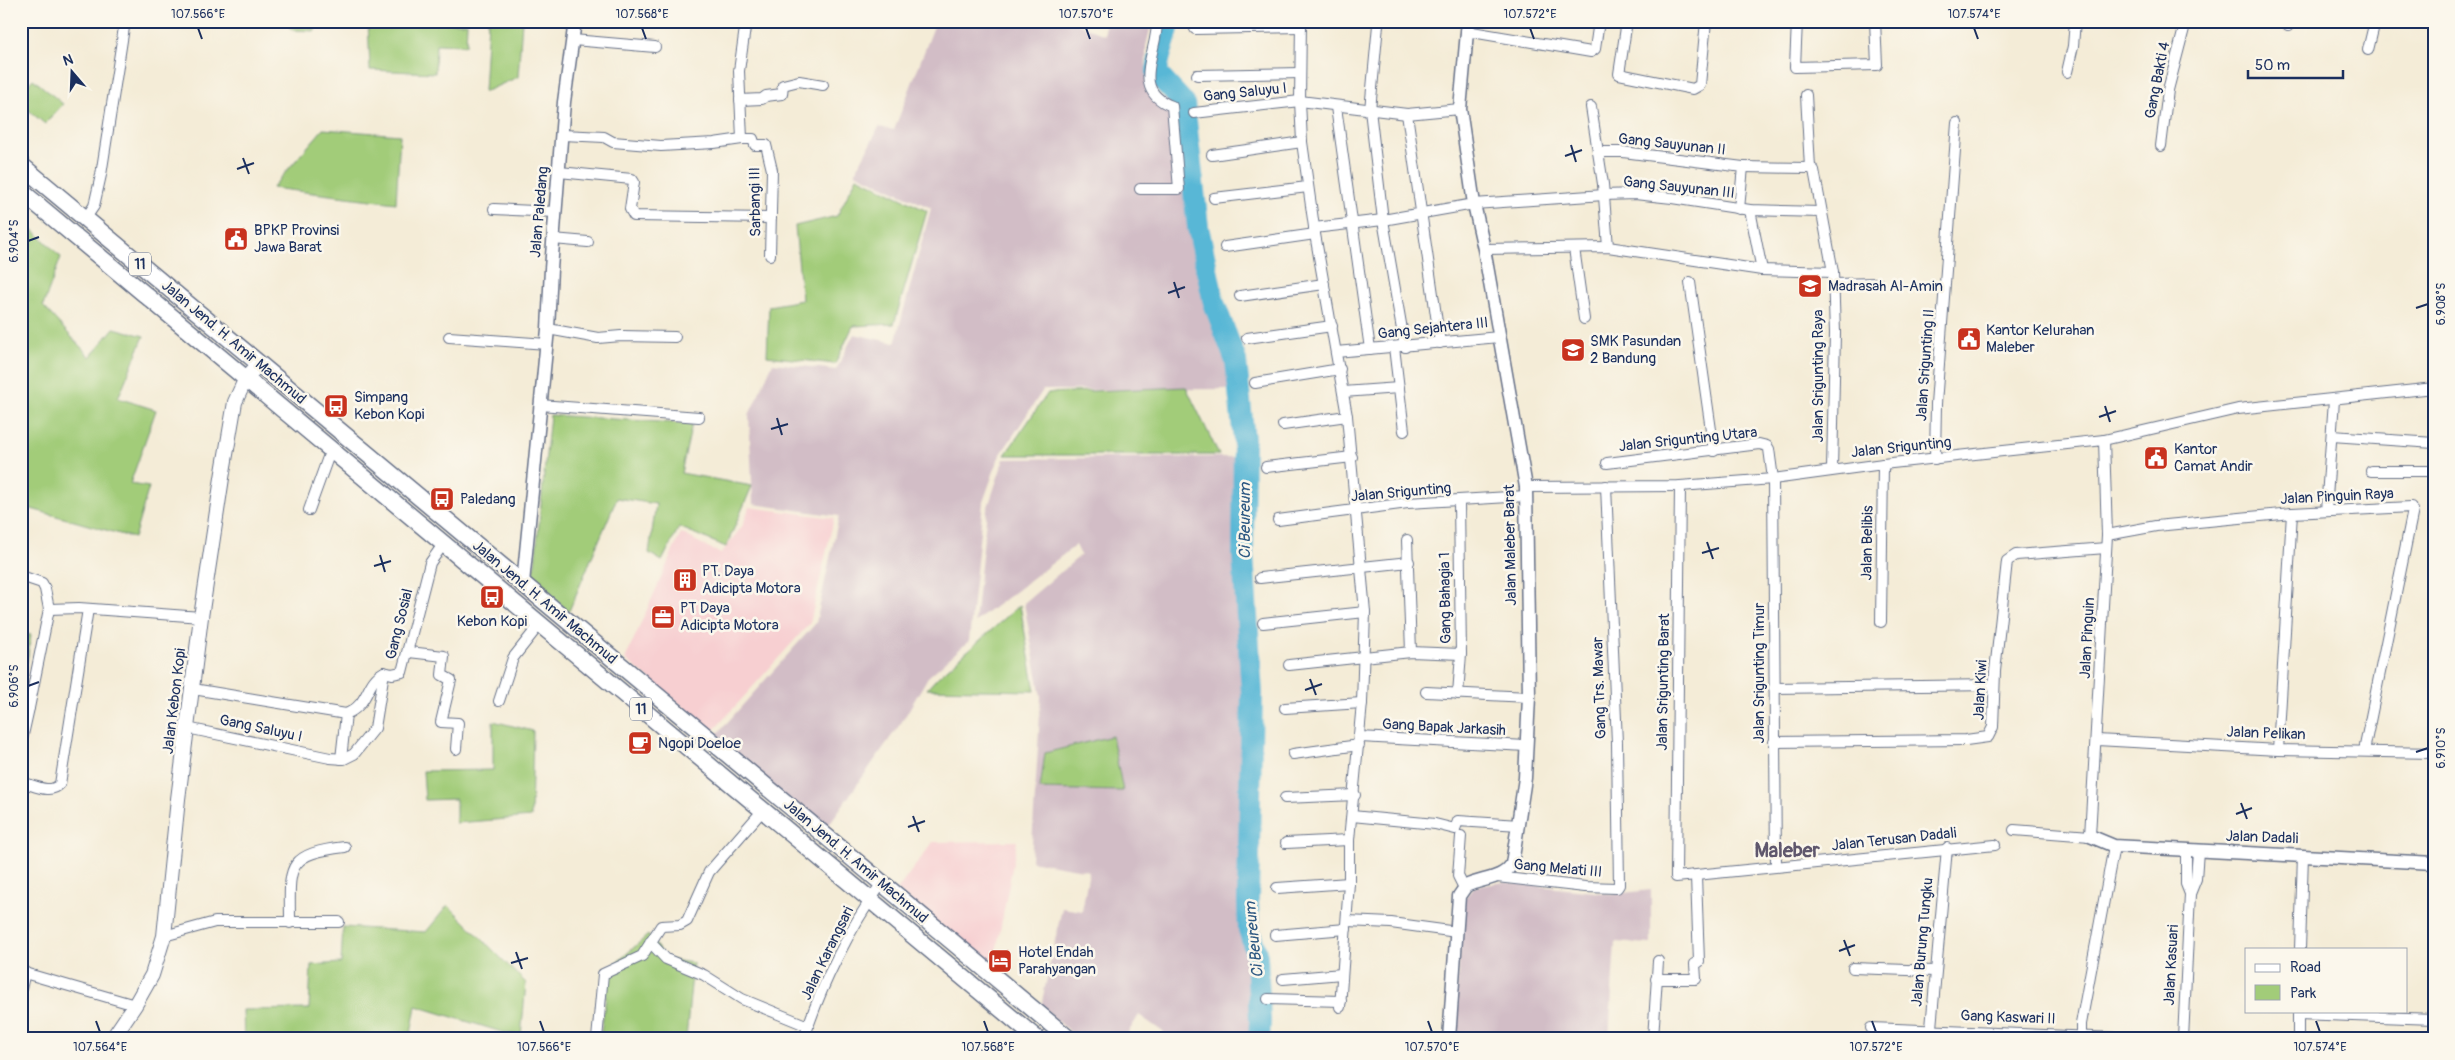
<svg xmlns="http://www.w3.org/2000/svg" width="2455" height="1060" font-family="Pangolin,sans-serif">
<rect width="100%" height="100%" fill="#fbf7ec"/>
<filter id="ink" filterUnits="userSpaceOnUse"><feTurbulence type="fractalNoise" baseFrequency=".02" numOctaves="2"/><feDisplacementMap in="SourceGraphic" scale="10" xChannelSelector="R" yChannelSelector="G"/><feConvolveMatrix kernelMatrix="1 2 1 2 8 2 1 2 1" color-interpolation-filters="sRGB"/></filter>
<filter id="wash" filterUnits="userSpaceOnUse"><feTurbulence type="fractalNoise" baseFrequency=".0096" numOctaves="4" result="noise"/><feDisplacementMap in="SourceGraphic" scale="20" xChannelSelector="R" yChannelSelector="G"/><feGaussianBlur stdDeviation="1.12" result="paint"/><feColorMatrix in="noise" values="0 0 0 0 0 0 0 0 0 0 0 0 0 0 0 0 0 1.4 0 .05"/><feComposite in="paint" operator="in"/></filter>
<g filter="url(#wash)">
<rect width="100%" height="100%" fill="#f4ecd7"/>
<g fill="#f7cfd1">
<polygon points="749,507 834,518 810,623 713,731 625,659 681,533 721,554 743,525"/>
<polygon points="1017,841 1013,863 992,973 897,890 933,842"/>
</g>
<g fill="#d2bdc6">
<polygon points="936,21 1070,21 1105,35 1105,21 1152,21 1146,46 1146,81 1158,95 1172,104 1200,244 1235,389 1043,390 999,457 983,502 969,641 928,677 903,720 825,830 774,790 717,734 816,623 839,516 753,504 749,415 773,363 836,370 854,334 895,343 931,208 855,173 879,127 894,130"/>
<polygon points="1239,457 1243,495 1235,521 1243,658 1246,787 1244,927 1251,948 1256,998 1252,1039 1173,1039 1139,1015 1124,1039 1078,1039 1041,1006 1062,908 1082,911 1089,871 1031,861 1041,697 1024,603 1081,555 1076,545 975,622 987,510 1004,459"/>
<polygon points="1504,882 1613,894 1651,890 1651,944 1615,942 1609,1039 1453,1039 1464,899 1474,887"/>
</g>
<g fill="#a2cc79" stroke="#5e7e6c">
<polygon points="284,21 315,21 315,31 292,30"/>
<polygon points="368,21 467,23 466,45 436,44 435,73 370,70"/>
<polygon points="488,21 522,21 518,77 484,92"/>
<polygon points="33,79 63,104 45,124 21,104 21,92"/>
<polygon points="323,129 400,135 396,203 272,188"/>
<polygon points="857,177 927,211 894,324 853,326 835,364 767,356 769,306 802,300 795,226 837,216"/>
<polygon points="21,218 61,257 43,306 90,357 114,328 144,336 118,398 156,410 130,484 149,487 134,538 21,506"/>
<polygon points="1186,387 1219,455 1005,455 1048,393"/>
<polygon points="550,415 692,424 681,473 752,486 726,547 679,527 662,561 649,553 656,504 617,498 569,611 533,583"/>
<polygon points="1020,605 1035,691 927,689 938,677"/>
<polygon points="21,633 31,635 22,694 21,694"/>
<polygon points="493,721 533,731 531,817 456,823 456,799 425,800 423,771 493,770"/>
<polygon points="1112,736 1123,791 1040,789 1045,753"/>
<polygon points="448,905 526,983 521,1036 502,1032 416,1006 410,1039 244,1039 243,1010 309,1009 311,965 341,963 343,927 426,932"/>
<polygon points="648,935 666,959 693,963 686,1039 600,1039 607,989 615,964"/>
</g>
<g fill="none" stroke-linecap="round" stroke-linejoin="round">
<path stroke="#58b7d6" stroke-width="22" d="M 1169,21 C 1168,40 1157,55 1157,74 L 1184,103 L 1198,227 L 1214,303 L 1236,361 L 1244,440 L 1243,554 L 1252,694 L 1248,900 L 1249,929 L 1257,956 L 1260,1021 L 1259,1039"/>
</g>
</g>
<g filter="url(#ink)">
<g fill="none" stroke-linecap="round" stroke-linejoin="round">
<defs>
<g id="minor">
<polyline points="746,21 739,71 742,139 753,139 755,145 766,145 772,170 770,255"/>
<polyline points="1301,21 1300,101 1302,142 1315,234 1347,416 1365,612 1362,703 1349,840 1349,883 1340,1007"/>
<polyline points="1627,21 1619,74 1693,89 1700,85 1706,21"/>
<polyline points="1797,21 1795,67 1877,65 1875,21"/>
<polyline points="843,22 843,21"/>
<polyline points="1378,25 1370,110 1383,220 1405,347"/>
<polyline points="2288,26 2289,21"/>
<polyline points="1195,29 1301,27"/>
<polyline points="1466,31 1591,52 1595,49 1599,21"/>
<polyline points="573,40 655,47"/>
<polyline points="2368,50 2375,21"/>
<polyline points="2067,72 2073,46 2075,21"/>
<polyline points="1197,75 1300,73"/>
<polyline points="1806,95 1810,168"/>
<polyline points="740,100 762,99 766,96 782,94 783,85 799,81 823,85"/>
<polyline points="1336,107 1370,349"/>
<polyline points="1591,107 1603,184 1608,247"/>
<polyline points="1194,113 1300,101 1407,114 1460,109"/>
<polyline points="1407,114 1440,343"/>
<polyline points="563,135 604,137 613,142 661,146 714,143 742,139"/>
<polyline points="2161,146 2168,90 2186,21"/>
<polyline points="1598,152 1623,152 1743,167 1739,209"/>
<polyline points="1212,155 1302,142"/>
<polyline points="1743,167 1810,168"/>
<polyline points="1810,168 1814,170 1833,272 1835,333 1832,470"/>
<polyline points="559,172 632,179 634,182 630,209 634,216 771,218"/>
<path d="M 1140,189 L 1179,189 L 1172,106 C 1129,90 1158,52 1157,21"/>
<polyline points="1214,198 1308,187"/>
<polyline points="494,209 556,212"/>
<polyline points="1750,210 1762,270"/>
<polyline points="85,219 94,206 101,175 125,21"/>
<polyline points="1314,228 1383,220 1474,204 1604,195 1635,194 1672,198 1750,210 1820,212"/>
<polyline points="553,239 588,242"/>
<polyline points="1225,247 1315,234"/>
<polyline points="1574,248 1584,319"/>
<polyline points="1484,249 1608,247 1762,270 1833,272"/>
<polyline points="1690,282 1714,451"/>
<polyline points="1833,284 1878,283"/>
<polyline points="1240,296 1324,284"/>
<polyline points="548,329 598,338 621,336 675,337"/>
<polyline points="449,337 547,344"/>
<polyline points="1247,338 1332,326"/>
<polyline points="1394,347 1404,431"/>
<polyline points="1336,352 1499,337"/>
<polyline points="1255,383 1340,369"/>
<polyline points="1343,392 1399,388"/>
<polyline points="540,405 699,417"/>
<polyline points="1283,425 1347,416"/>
<polyline points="2332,436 2434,443"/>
<polyline points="1935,459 1936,404 1957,123"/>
<polyline points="1607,463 1759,444 1767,446 1769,449 1773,479 1776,866"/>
<polyline points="1266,467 1352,457"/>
<polyline points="2371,471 2434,471"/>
<polyline points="1680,486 1676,877 1995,845"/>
<polyline points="1526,487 1680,486 1773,479 1883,464 2104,440 2238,409 2434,388"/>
<polyline points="309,510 331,449"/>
<polyline points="2326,511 2334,400"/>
<polyline points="1278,520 1408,503 1526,496"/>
<polyline points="2107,535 2156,526 2292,513 2411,507 2413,510 2364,751"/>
<polyline points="1407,540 1411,652"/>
<polyline points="21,576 42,583 45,589 49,609 29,708 21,706"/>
<polyline points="1260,578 1409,562"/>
<polyline points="49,609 79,608 201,617"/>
<polyline points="1881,622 1883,464"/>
<polyline points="1263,623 1365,612"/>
<polyline points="409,652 444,656 442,675 451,680 441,722 458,723 456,749"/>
<polyline points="1289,665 1411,652 1461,654"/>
<polyline points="1774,688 1994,685"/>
<polyline points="193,689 346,714 341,759"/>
<polyline points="1426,692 1529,697"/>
<polyline points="1458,694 1461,654 1459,502"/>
<polyline points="499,701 513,658 540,624"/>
<polyline points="1285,708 1362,703"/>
<path d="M 346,714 C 370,704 365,682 384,672"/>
<polyline points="187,728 330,758 344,759 354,754 375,728 384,672 392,674 402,672 430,563 444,543"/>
<polyline points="1360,737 1526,746"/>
<polyline points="2097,740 2278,750 2434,753"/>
<polyline points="1774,742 1966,740 1988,737 1993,727 1995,671 2007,561 2016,555 2106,548"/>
<polyline points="21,744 29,708"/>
<polyline points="2278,750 2292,513"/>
<polyline points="1293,754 1359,745"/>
<path d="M 21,782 C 34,785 50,795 60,784 L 88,609"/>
<polyline points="1285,798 1355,795"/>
<polyline points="1352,816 1435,824 1455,829 1458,821 1519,825"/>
<polyline points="2014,830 2090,836 2107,535 2104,440"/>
<polyline points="1461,836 1458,876 1464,888"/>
<polyline points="1286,843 1349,840"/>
<polyline points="2186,850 2186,884 2190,894"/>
<polyline points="1497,877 1585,887 1617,888 1619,885 1617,743 1606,486"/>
<polyline points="1277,888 1349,883"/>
<polyline points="1347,921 1391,923 1457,932"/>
<path d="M 290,923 C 290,869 283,854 345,847"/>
<polyline points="1275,935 1346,929"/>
<polyline points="164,936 215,922 339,922"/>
<polyline points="650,942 666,959 704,975 742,999 808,1026"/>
<polyline points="2300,949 2303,855"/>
<polyline points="1853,968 1934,971"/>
<polyline points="21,972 135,1005"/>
<polyline points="1283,979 1342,974"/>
<polyline points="1656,979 1696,979 1695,964 1699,962 1696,876"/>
<polyline points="21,989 25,972"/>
<polyline points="1268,999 1341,1001"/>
<polyline points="2298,1014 2434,1019"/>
<polyline points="1871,1028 2144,1039"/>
<polyline points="2081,1035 2081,1024 2114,846"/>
<polyline points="597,1039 603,974 642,956 661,926 680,925 687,921 709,872 763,810"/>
<path d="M 804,1039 C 820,987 850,927 882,883"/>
<polyline points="1653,1039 1658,961"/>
<polyline points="1930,1039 1947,848"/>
<polyline points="2183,1039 2190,894 2196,879 2198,851"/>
<polyline points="2298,1039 2298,1011"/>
</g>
<g id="tertiary">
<polyline points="523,583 548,329 551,269 564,102 575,21"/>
<polyline points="2090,836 2114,846 2434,863"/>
<path d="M 1449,1039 L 1459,896 L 1466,886 C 1482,878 1502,880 1512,864 L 1525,778 L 1529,697 L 1526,487 L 1484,249 L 1474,204 L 1460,109 L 1468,21"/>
</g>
<polyline id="secondary" points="112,1039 135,1005 152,975 164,936 178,799 201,617 222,478 235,402 246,378 259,364"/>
<g id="trunk">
<polyline points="21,165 1069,1039"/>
<polyline points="21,191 1037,1039"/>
</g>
</defs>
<use href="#minor" stroke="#677188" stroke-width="12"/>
<use href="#tertiary" stroke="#677188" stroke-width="15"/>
<use href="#secondary" stroke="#677188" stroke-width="16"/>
<use href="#trunk" stroke="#677188" stroke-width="19"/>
<use href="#minor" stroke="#fff" stroke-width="10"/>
<use href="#tertiary" stroke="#fff" stroke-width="12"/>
<use href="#secondary" stroke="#fff" stroke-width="14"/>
<use href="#trunk" stroke="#fff" stroke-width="16"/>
</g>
</g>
<path fill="none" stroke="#1b2f5e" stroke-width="2" d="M 198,28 L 202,39M 642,28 L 646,39M 1086,28 L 1090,39M 1530,28 L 1534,39M 1974,28 L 1978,39M 1571,145 L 1576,162M 1565,156 L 1582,150M 243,158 L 249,174M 237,169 L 254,163M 28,241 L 39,237M 1174,282 L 1179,298M 1168,293 L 1185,287M 2416,308 L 2428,304M 2105,406 L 2110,422M 2099,417 L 2116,411M 777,418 L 782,435M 771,429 L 788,424M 1707,542 L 1713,559M 1702,553 L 1719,548M 380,555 L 385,572M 374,566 L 391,561M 1310,679 L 1316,695M 28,686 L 39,682M 1305,690 L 1322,684M 2416,752 L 2428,748M 2241,803 L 2247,819M 2236,814 L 2252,808M 913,816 L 919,832M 908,827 L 925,821M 1844,940 L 1850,956M 1839,951 L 1855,945M 516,952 L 522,969M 511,963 L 528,958M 96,1021 L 100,1032M 540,1021 L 544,1032M 984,1021 L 988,1032M 1428,1021 L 1432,1032M 1872,1021 L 1876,1032M 2316,1021 L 2320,1032"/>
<defs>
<symbol id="civic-square" viewBox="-11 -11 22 22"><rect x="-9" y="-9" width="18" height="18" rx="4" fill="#c8321e" stroke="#fbf7ec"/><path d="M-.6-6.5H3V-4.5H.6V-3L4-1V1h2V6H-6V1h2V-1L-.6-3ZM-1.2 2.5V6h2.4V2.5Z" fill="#fff"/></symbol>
<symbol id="school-square" viewBox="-11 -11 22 22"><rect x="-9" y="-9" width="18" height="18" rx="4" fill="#c8321e" stroke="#fbf7ec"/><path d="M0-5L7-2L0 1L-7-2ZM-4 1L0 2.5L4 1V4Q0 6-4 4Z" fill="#fff"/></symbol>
<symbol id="bus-square" viewBox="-11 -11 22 22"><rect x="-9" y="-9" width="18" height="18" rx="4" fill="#c8321e" stroke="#fbf7ec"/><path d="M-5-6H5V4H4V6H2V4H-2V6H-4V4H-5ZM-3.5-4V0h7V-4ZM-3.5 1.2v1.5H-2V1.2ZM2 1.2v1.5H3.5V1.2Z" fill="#fff"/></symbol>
<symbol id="building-square" viewBox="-11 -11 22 22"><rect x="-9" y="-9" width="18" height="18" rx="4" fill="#c8321e" stroke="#fbf7ec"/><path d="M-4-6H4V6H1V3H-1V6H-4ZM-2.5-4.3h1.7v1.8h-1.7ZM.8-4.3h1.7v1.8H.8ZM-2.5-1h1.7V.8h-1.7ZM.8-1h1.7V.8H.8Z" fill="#fff"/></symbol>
<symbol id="office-square" viewBox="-11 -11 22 22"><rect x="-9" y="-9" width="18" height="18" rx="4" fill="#c8321e" stroke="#fbf7ec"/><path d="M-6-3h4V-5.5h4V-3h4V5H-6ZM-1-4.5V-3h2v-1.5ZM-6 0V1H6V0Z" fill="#fff"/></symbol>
<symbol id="cafe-square" viewBox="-11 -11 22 22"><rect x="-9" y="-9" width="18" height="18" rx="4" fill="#c8321e" stroke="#fbf7ec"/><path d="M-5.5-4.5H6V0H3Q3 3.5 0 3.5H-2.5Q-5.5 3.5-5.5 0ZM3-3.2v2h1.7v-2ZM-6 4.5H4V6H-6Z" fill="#fff"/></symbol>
<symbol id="hotel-square" viewBox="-11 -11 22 22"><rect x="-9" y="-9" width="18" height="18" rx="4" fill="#c8321e" stroke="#fbf7ec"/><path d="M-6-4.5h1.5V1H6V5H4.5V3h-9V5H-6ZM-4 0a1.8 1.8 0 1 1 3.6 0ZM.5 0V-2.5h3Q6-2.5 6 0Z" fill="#fff"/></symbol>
</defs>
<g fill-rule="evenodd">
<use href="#civic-square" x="222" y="225" width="28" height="28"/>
<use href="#school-square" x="1796" y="272" width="28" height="28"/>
<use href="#civic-square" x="1955" y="325" width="28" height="28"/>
<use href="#school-square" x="1559" y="336" width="28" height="28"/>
<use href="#bus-square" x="322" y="392" width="28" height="28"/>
<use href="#civic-square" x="2142" y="444" width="28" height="28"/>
<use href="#bus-square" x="428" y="485" width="28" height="28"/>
<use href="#building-square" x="671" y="566" width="28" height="28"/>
<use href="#bus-square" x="478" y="583" width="28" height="28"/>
<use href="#office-square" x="649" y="603" width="28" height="28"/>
<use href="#cafe-square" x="626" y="729" width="28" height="28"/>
<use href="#hotel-square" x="986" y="947" width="28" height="28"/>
</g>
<g text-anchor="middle" stroke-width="5" stroke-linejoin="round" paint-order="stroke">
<g fill="#fbf7ec" stroke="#5e6b89" stroke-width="1">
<rect x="129" y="252.5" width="22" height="23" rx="4"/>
<rect x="630" y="697.5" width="22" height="23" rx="4"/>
</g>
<g font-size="14" font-weight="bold" fill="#1b2f5e">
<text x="140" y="269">11</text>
<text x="641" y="714">11</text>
</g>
<g font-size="15" fill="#1b2f5e" stroke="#fbf7ec">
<text transform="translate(2157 80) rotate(-79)" y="5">Gang Bakti 4</text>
<text transform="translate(1245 92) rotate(-6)" y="5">Gang Saluyu I</text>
<text transform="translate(1672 144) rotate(6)" y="5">Gang Sauyunan II</text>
<text transform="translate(1679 187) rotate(6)" y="5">Gang Sauyunan III</text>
<text transform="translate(755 202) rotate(-91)" y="5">Sarbangi III</text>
<text transform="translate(539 212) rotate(-85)" y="5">Jalan Paledang</text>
<text transform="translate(1433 328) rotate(-6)" y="5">Gang Sejahtera III</text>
<text transform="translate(234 342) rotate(40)" y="5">Jalan Jend. H. Amir Machmud</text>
<text transform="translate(1925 365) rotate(-86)" y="5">Jalan Srigunting II</text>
<text transform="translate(1818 376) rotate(-90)" y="5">Jalan Srigunting Raya</text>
<text transform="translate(1688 439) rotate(-6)" y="5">Jalan Srigunting Utara</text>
<text transform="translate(1901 447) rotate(-6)" y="5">Jalan Srigunting</text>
<text transform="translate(1401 492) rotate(-5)" y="5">Jalan Srigunting</text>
<text transform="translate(2337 496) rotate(-3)" y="5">Jalan Pinguin Raya</text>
<text transform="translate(1867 543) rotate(-89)" y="5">Jalan Belibis</text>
<text transform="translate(1510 545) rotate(-91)" y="5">Jalan Maleber Barat</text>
<text transform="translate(1445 598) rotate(-91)" y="5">Gang Bahagia 1</text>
<text transform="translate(545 602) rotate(40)" y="5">Jalan Jend. H. Amir Machmud</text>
<text transform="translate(399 624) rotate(-76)" y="5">Gang Sosial</text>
<text transform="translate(2087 638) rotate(-87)" y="5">Jalan Pinguin</text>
<text transform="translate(1759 673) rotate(-90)" y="5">Jalan Srigunting Timur</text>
<text transform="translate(1663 682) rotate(-89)" y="5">Jalan Srigunting Barat</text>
<text transform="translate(1599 688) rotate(-92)" y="5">Gang Trs. Mawar</text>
<text transform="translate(1980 690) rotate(-87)" y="5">Jalan Kiwi</text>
<text transform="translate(174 701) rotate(-83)" y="5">Jalan Kebon Kopi</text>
<text transform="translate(1444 727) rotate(3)" y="5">Gang Bapak Jarkasih</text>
<text transform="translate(261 728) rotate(12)" y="5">Gang Saluyu I</text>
<text transform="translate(2266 733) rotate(2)" y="5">Jalan Pelikan</text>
<text transform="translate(2262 837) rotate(2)" y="5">Jalan Dadali</text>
<text transform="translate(1894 839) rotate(-6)" y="5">Jalan Terusan Dadali</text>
<text transform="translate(856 861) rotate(40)" y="5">Jalan Jend. H. Amir Machmud</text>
<text transform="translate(1558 868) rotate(5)" y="5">Gang Melati III</text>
<text transform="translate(1922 942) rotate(-85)" y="5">Jalan Burung Tungku</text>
<text transform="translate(827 953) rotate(-64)" y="5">Jalan Karangsari</text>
<text transform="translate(2171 965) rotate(-87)" y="5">Jalan Kasuari</text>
<text transform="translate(2008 1017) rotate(2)" y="5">Gang Kaswari II</text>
</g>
<g font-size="15" fill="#1b2f5e" stroke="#fbf7ec" text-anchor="start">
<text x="254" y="235">BPKP Provinsi<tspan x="254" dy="17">Jawa Barat</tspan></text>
<text x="1828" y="291">Madrasah Al-Amin</text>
<text x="1986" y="335">Kantor Kelurahan<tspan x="1986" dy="17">Maleber</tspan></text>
<text x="1590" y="346">SMK Pasundan<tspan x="1590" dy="17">2 Bandung</tspan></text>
<text x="354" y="402">Simpang<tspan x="354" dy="17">Kebon Kopi</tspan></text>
<text x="2174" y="454">Kantor<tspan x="2174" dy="17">Camat Andir</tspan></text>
<text x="460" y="504">Paledang</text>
<text x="702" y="576">PT. Daya<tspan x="702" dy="17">Adicipta Motora</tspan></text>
<text x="680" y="613">PT Daya<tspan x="680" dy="17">Adicipta Motora</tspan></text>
<text x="492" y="626" text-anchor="middle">Kebon Kopi</text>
<text x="658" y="748">Ngopi Doeloe</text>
<text x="1018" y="957">Hotel Endah<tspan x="1018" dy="17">Parahyangan</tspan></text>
</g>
<g font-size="16" font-style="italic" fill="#2d5882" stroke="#fbf7ec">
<text transform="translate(1244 521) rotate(-90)" y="6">Ci Beureum</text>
<text transform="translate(1253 940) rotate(-96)" y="6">Ci Beureum</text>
</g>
<g font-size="20" font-weight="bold" fill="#5f576d" stroke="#fbf7ec">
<text x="1787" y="857">Maleber</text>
</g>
</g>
<rect width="2455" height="1060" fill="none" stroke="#fbf7ec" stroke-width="55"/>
<rect x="2245" y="948" width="162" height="65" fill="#fbf7ec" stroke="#a1a7b3"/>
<rect x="2255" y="964" width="25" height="8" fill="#ffffff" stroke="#a1a7b3"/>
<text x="2290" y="972" font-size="15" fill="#1b2f5e">Road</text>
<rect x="2255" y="985" width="25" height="15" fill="#a2cc79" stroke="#a1a7b3"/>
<text x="2290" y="998" font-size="15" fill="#1b2f5e">Park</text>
<g transform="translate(72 72) rotate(341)" stroke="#fbf7ec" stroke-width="4" paint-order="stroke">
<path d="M0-4L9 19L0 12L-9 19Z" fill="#1b2f5e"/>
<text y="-8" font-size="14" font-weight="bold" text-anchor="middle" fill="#1b2f5e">N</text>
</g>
<path d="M2248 70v8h95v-8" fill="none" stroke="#1b2f5e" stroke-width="2.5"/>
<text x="2255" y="70" font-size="15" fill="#1b2f5e" stroke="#fbf7ec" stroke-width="4" paint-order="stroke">50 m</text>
<rect x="28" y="28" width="2400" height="1004" fill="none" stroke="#1b2f5e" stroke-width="2"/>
<g font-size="12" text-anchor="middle" fill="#1b2f5e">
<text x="198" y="18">107.566°E</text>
<text x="642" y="18">107.568°E</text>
<text x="1086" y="18">107.570°E</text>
<text x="1530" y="18">107.572°E</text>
<text x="1974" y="18">107.574°E</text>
<text transform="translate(14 241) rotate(-90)" y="4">6.904°S</text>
<text transform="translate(2441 304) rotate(-90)" y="4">6.908°S</text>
<text transform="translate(14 686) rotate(-90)" y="4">6.906°S</text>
<text transform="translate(2441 748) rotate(-90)" y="4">6.910°S</text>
<text x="100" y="1051">107.564°E</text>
<text x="544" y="1051">107.566°E</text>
<text x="988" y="1051">107.568°E</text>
<text x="1432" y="1051">107.570°E</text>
<text x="1876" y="1051">107.572°E</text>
<text x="2320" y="1051">107.574°E</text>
</g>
</svg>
